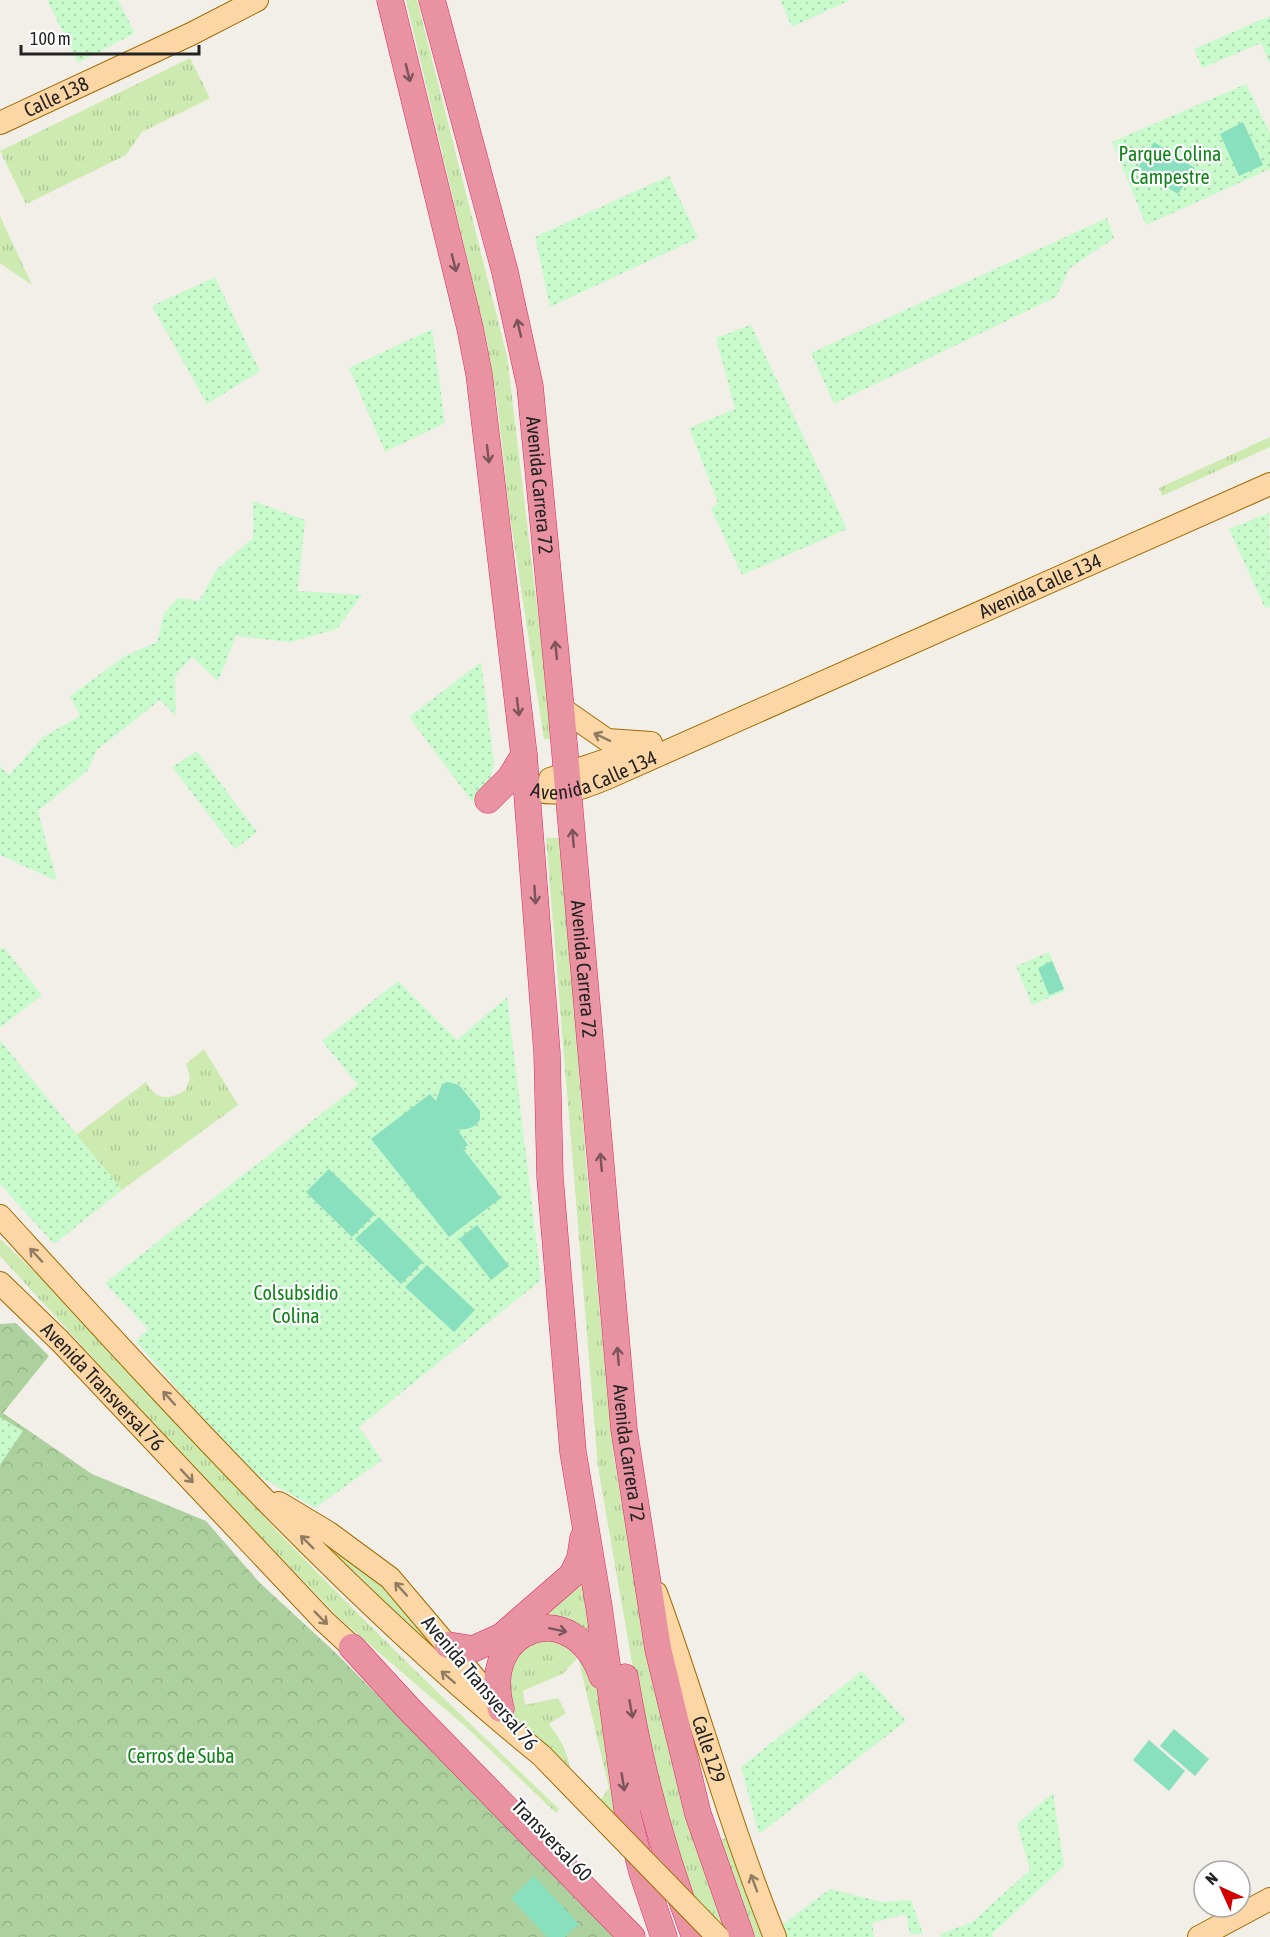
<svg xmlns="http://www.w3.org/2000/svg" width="1270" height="1937" font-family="'Asap Condensed',sans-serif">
<defs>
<pattern id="grass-tufts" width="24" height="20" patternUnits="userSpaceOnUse" patternTransform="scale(1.5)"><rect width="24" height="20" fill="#cdebb0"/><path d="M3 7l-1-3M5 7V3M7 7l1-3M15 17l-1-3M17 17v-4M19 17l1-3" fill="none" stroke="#b0c997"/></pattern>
<pattern id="forest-crowns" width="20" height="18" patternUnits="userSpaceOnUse" patternTransform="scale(1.5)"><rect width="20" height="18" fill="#add19e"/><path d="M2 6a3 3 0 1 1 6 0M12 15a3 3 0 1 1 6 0" fill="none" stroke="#95b388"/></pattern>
<pattern id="park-dots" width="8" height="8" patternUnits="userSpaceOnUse" patternTransform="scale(1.5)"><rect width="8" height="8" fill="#c8facc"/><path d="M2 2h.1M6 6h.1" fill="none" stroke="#acd6af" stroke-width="1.8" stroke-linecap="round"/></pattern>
</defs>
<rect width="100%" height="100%" fill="#f2efe9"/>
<g fill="url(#grass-tufts)">
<polygon points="406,0 417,0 507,356 553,739 544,739 509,510 498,409 487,342"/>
<polygon points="190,58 210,98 142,132 126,155 26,204 0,151"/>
<polygon points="0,216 32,285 0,263"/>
<polygon points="1270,437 1270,447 1162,496 1159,488"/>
<polygon points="546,838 561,838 589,1199 614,1458 654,1687 684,1805 731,1937 704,1937 677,1871 641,1715 598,1467"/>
<path d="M 204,1049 L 238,1105 L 122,1190 L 76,1135 L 146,1082 C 156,1101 169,1100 186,1090 L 190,1077 L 186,1064 Z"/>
<path d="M 0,1239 C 100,1331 188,1436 281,1535 C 371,1629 465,1719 559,1809 L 556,1813 L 466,1727 L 342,1621 L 181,1454 L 0,1256 Z"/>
<polygon points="292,1518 383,1580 472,1690"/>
<polygon points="586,1560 599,1648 533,1626"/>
<path d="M 553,1632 L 594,1667 L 622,1826 L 599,1802 L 609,1788 L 578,1657 L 564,1673 L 523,1691 L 525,1705 L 558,1698 L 566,1713 L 549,1724 C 562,1741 568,1753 571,1774 L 515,1719 L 503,1700 L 516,1644 Z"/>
<polygon points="732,1837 769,1937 752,1937 717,1840"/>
</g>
<polygon fill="url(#forest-crowns)" points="16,1323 49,1356 3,1413 92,1474 206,1521 259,1582 338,1655 615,1937 0,1937 0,1324"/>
<g fill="url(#park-dots)">
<polygon points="47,0 118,0 135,33 78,63"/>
<polygon points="780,0 850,0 792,27"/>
<polygon points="1270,16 1270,65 1261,43 1202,68 1194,49"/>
<polygon points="1246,84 1270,133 1270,169 1146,225 1112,142"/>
<polygon points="669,176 698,238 550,307 535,237"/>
<polygon points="1107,218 1114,238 1070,268 1056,297 834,404 811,353"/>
<polygon points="215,277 260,371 207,404 152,306"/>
<polygon points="751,325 847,529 742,575 711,509 718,503 689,428 735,409 716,338"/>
<polygon points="432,329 445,423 385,452 349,368"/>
<polygon points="253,501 305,520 298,591 362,595 337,629 290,642 236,636 218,681 192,657 175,676 176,716 160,700 97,750 88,770 38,811 57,881 0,855 0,766 9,775 43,737 80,716 70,696 125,656 157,642 164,613 178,598 199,601 217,569 253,538"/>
<polygon points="1269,513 1270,607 1265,608 1229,529"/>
<path d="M 481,662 L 494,762 C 492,779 487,791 473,803 L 409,717 Z"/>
<polygon points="197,751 257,832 235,849 172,767"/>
<polygon points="0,948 5,949 42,995 0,1028"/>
<polygon points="1049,952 1065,991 1032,1005 1016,966"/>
<polygon points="398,981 457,1040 507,997 541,1280 359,1427 382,1460 315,1508 257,1475 211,1428 136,1341 148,1329 105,1283 358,1085 322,1041"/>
<polygon points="0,1040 122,1190 54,1244 0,1184"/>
<polygon points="0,1417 23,1431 0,1465"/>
<polygon points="862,1671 906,1721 759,1834 741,1767"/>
<polygon points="1053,1793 1064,1866 992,1934 993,1937 941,1937 940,1934 972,1922 1030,1870 1017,1824"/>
<polygon points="830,1889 882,1902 911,1900 923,1934 910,1934 906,1914 872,1923 874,1937 787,1937 782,1925"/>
</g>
<g fill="#88e0be">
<polygon points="1243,122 1263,165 1239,176 1220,134"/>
<polygon points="1154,142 1195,168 1178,194 1137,169"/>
<polygon points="1052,961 1064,989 1049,995 1038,968"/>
<path d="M 448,1082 L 459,1085 L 480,1111 L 480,1120 C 473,1129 467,1130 457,1129 L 468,1145 L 463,1149 L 501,1198 L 449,1237 L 371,1139 L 430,1094 L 436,1101 L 442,1084 Z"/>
<polygon points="329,1169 375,1214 352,1237 306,1192"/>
<polygon points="379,1217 423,1262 401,1284 355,1239"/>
<polygon points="477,1225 509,1266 491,1280 459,1239"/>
<polygon points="427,1265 475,1310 454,1332 405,1287"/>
<polygon points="1174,1729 1209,1759 1195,1776 1160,1746"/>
<polygon points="1149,1740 1185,1771 1169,1791 1133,1760"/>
<polygon points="534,1876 579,1924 565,1937 547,1937 511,1898"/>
</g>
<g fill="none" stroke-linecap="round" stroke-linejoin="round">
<defs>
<g id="major">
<path id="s1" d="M 0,123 L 191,34 L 257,0"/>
<polyline points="561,708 607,740 651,743"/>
<polyline points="550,779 627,753"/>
<path id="s2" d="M 526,786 C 553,800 581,789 607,778 L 1270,484"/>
<path d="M 0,1216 C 172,1404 343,1594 541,1755"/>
<path id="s3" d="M 0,1283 L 60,1341 L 324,1621 L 364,1658"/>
<polyline points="279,1503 329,1533 390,1578 501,1709"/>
<path id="s4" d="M 656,1593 C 698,1707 729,1824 775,1937"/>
<polyline points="1199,1937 1270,1899"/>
</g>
<g id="highway">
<polyline points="390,0 470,328 479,374 524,755 547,1053 550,1177 573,1452 599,1607 628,1816 642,1872 664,1937"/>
<path id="s5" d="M 432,0 L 505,272 L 530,386 L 561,708 L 624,1429 L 658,1649 L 698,1814 L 741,1937"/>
<polyline points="488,800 510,778 524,755"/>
<polyline points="448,1645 473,1649 502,1636 572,1575 580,1558 583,1538"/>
<polyline points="352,1647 409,1709 632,1937"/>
<path d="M 625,1677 C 640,1769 662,1851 695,1937"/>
<path d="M 501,1709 C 478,1624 575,1595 602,1676"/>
</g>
</defs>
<use href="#major" stroke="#a06b00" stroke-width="24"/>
<use href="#highway" stroke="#dc2a67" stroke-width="27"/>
<use href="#major" stroke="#fcd6a4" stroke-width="22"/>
<use href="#highway" stroke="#e892a2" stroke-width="26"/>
<defs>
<polyline id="major-bridge" points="543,1757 718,1937"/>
</defs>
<use href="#major-bridge" stroke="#a06b00" stroke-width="24" stroke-linecap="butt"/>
<use href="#major-bridge" stroke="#fcd6a4" stroke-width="22"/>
</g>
<defs><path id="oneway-shaft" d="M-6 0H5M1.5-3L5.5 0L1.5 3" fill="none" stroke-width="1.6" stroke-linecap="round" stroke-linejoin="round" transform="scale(1.5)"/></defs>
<g stroke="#7b545c">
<use href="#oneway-shaft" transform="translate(408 73) rotate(76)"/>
<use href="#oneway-shaft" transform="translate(454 263) rotate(76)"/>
<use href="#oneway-shaft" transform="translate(519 328) rotate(-103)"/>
<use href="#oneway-shaft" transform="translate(488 454) rotate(83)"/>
<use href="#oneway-shaft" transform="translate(556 650) rotate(-96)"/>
<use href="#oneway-shaft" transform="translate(518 707) rotate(83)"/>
<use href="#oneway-shaft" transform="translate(573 838) rotate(-95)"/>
<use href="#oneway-shaft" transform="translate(535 895) rotate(86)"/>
<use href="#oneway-shaft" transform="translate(601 1162) rotate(-95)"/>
<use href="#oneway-shaft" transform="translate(618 1356) rotate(-95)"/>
<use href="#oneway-shaft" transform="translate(558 1630) rotate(12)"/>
<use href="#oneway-shaft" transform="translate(631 1709) rotate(80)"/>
<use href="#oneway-shaft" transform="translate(623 1782) rotate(81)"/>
</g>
<g stroke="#8f7c63">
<use href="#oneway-shaft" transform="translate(602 737) rotate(-155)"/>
<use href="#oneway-shaft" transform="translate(36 1255) rotate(-133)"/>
<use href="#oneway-shaft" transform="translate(169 1398) rotate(-132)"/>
<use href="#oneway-shaft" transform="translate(187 1476) rotate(47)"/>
<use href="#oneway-shaft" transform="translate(307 1542) rotate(-135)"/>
<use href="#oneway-shaft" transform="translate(401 1589) rotate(-132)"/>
<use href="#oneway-shaft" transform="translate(321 1618) rotate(45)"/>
<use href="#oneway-shaft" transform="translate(448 1677) rotate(-139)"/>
<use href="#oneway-shaft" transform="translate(754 1883) rotate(-110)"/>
</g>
<g text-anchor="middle" stroke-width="4.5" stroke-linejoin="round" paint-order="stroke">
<g font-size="20" fill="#222" stroke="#fff">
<text dy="7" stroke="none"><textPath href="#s1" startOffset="62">Calle 138</textPath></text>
<text dy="7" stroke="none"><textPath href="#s5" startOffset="498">Avenida Carrera 72</textPath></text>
<text dy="7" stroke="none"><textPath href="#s2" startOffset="558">Avenida Calle 134</textPath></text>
<text dy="7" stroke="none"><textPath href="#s2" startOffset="72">Avenida Calle 134</textPath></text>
<text dy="7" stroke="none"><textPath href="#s5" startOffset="984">Avenida Carrera 72</textPath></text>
<text dy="7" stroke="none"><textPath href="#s3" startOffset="146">Avenida Transversal 76</textPath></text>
<text dy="7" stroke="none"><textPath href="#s5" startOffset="1470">Avenida Carrera 72</textPath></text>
<text transform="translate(480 1683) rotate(50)" y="7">Avenida Transversal 76</text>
<text dy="7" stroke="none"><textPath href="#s4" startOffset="165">Calle 129</textPath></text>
<text transform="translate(552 1840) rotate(46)" y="7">Transversal 60</text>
</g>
<g font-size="20" fill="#0c8416" stroke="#fff">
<text x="1170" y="161">Parque Colina<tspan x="1170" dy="23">Campestre</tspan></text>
<text x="296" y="1300">Colsubsidio<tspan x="296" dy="23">Colina</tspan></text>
<text x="181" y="1763">Cerros de Suba</text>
</g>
</g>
<g transform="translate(1222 1889) rotate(315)"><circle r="28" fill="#ffffff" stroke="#a7a7a7" stroke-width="1.5"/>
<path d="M0-4.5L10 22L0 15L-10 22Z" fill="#d40000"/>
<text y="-9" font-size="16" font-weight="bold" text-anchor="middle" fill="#222222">N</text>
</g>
<path d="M21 45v9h178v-9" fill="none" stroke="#222222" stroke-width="3"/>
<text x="30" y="45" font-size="18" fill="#222222" stroke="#ffffff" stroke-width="4.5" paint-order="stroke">100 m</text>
</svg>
